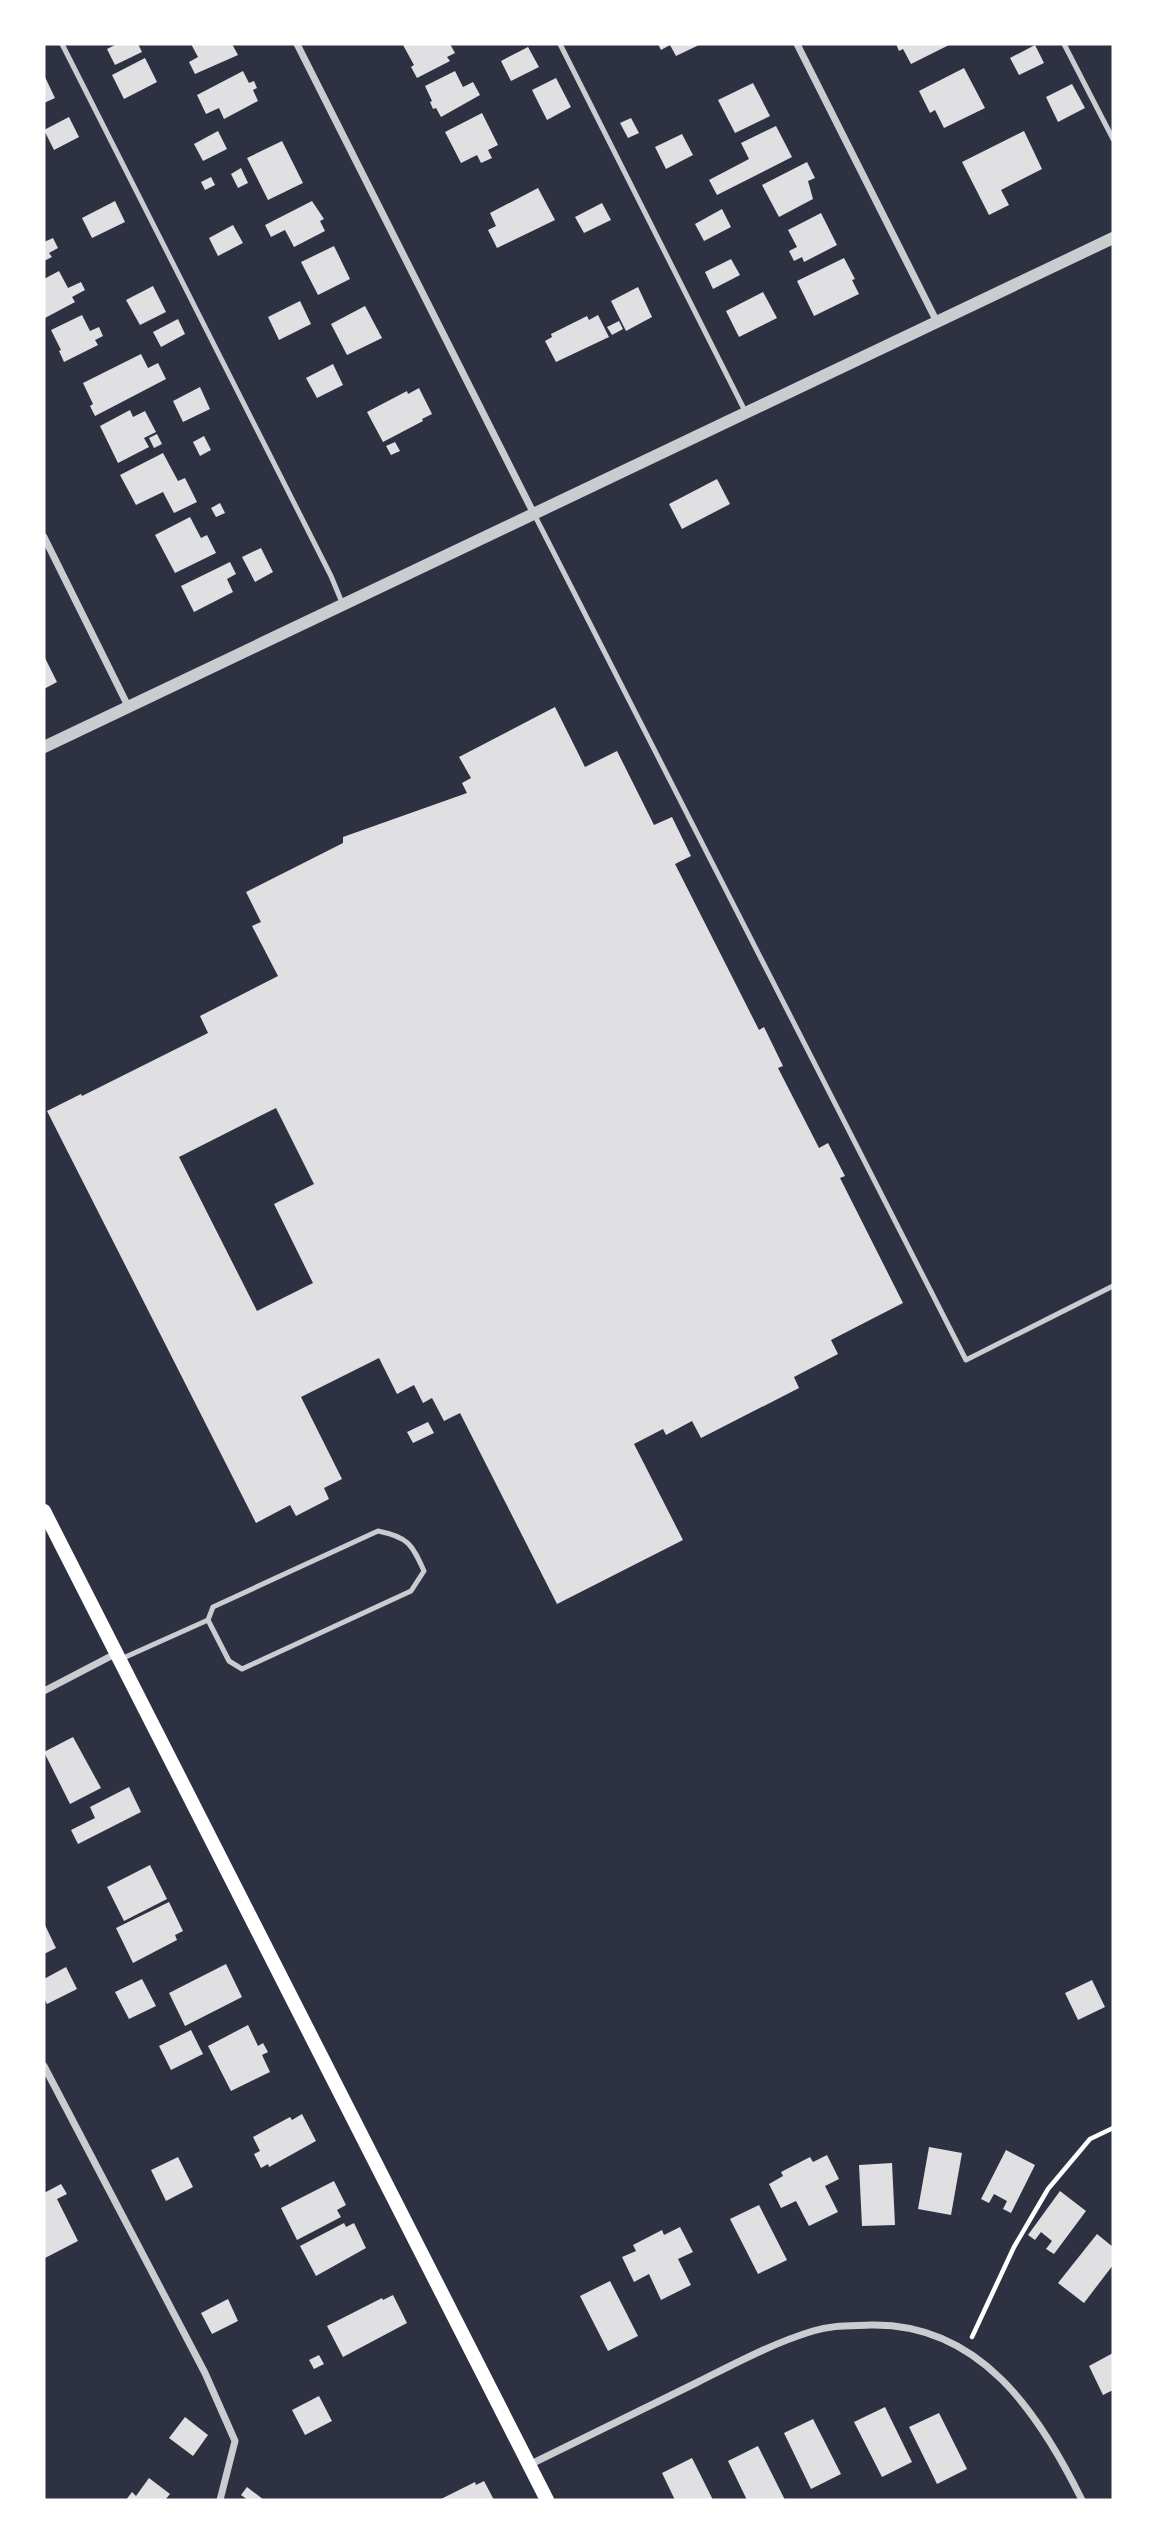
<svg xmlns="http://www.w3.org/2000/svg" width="1157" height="2544" font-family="'Source Sans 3',sans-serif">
<rect width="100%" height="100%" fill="#2d3142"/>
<g fill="#e0e0e3" fill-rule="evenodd">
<polygon points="117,44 138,44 142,52 115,65 107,49"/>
<polygon points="191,44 232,44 238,55 195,74 189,62 198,57"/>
<polygon points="450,44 455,53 447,57 450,61 417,78 411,67 414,65 403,45"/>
<polygon points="658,44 701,44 676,56 670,45 661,50"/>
<polygon points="896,44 951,44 911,64 903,49 899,51"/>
<polygon points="1035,45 1044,63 1019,75 1010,58"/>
<polygon points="528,47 539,67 511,81 501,61"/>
<polygon points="145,58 157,82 124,99 112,75"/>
<polygon points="964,68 985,108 944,128 935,110 930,113 919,91"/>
<polygon points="243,71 249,83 254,81 257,88 253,90 258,101 224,119 219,108 206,114 197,95"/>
<polygon points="455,71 463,87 473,82 480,95 441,117 436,108 433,109 430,102 432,101 425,86"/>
<polygon points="44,75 55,98 44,103"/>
<polygon points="556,78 571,107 547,120 532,90"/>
<polygon points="753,83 770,116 735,133 718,100"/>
<polygon points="1072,84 1085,108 1058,122 1046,97"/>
<polygon points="482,113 498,145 488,150 492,158 481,163 477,155 461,163 445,132"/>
<polygon points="69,117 79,137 54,150 44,130"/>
<polygon points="631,118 639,133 628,138 620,123"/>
<polygon points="776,126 792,157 717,195 709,180 749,159 741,143"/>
<polygon points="218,131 227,149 203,161 194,144"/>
<polygon points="1024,131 1042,169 1001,190 1009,205 989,215 962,162"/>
<polygon points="682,134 693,155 666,169 655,147"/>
<polygon points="282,141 303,183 268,200 247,158"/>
<polygon points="807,162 815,178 808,181 813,199 779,217 762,185"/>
<polygon points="241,168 248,183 238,188 231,174"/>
<polygon points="211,177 215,185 205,190 201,182"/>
<polygon points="538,188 555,220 497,248 488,230 496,226 490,213"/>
<polygon points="115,201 125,222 92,238 82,218"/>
<polygon points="312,201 324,219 320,221 325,231 294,247 285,230 271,237 265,225"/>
<polygon points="602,203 611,220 584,233 575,217"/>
<polygon points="722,209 731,227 704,241 695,224"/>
<polygon points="821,213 837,245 804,262 802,257 794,261 789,251 797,247 788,230"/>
<polygon points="233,225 243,243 218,256 209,238"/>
<polygon points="53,238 58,248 49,253 52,257 44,261 44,242"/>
<polygon points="334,246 350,279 318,295 301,262"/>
<polygon points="844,258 855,279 852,280 859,294 814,316 797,281"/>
<polygon points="731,259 740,275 713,289 705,272"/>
<polygon points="59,271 68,288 81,282 85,290 72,297 75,302 45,318 44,279"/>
<polygon points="153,286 166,312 140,325 126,300"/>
<polygon points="638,287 652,317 626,331 611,301"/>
<polygon points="763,292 777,318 739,337 726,311"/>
<polygon points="300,301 311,324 279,340 268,317"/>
<polygon points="365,306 382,338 347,355 331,324"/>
<polygon points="82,315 90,331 99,327 103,336 95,340 98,345 64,362 59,351 61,350 51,330"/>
<polygon points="598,315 609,337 556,362 545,341 552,337 551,334 587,316 589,320"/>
<polygon points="178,319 185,334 161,347 153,332"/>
<polygon points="619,321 623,329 612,335 607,327"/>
<polygon points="141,354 148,368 158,363 166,379 95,416 90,406 93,404 83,383"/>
<polygon points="333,364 343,385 317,398 306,378"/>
<polygon points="200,387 210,409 183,422 173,401"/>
<polygon points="419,388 432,414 422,419 423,421 383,442 367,412 407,391 408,394"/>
<polygon points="130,410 133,417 145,411 156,432 144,438 149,447 118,463 100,426"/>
<polygon points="157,434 162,444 154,448 149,438"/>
<polygon points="204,436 211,450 200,456 193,442"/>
<polygon points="395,442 400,451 391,455 386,446"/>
<polygon points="163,453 178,481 185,478 197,502 174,513 163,492 136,505 120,475"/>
<polygon points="717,479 730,504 682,529 669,504"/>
<polygon points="220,503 225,513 216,517 211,508"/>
<polygon points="190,517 201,538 207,535 216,553 175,573 155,535"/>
<polygon points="261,548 273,572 255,582 242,557"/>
<polygon points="230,562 236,574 227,579 233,592 194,612 181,586"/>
<polygon points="44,656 57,682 44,689"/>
<path d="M 555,707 L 585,767 L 617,751 L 654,825 L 672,817 L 691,856 L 675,864 L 759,1030 L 764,1027 L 783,1066 L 778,1068 L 819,1148 L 828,1143 L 845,1176 L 840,1178 L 903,1303 L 831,1340 L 838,1354 L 794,1377 L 799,1388 L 701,1438 L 692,1421 L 666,1435 L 663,1429 L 634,1444 L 683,1540 L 557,1604 L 460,1413 L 444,1421 L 432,1398 L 423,1403 L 414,1385 L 397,1394 L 379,1358 L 301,1397 L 342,1479 L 324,1488 L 329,1499 L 296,1516 L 290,1505 L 256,1523 L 47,1111 L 81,1094 L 82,1096 L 208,1033 L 200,1016 L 278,976 L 252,926 L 261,922 L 246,892 L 343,843 L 343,837 L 467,793 L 462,783 L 471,778 L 459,757 ZM 276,1108 L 314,1184 L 274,1204 L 313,1283 L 257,1311 L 179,1157 Z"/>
<polygon points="428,1422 434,1433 413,1443 407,1432"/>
<polygon points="73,1737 101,1788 70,1804 44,1752"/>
<polygon points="129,1787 141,1812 78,1844 71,1830 95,1818 90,1807"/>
<polygon points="150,1865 167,1899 124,1921 107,1887"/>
<polygon points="169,1902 183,1931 175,1935 177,1940 133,1963 116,1928"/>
<polygon points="44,1923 56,1948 44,1954"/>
<polygon points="226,1964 242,1997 185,2026 169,1993"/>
<polygon points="66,1967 77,1989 47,2004 44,1998 44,1979"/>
<polygon points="142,1979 156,2006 129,2019 115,1992"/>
<polygon points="1092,1980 1105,2007 1078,2020 1065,1993"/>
<polygon points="248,2025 258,2046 263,2043 268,2052 262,2055 270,2072 231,2091 208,2046"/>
<polygon points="191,2030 203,2054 171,2070 159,2046"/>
<polygon points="302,2114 316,2141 269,2167 268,2164 261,2168 254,2154 260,2151 253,2137 290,2117 292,2120"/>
<polygon points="929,2147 962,2153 951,2215 918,2209"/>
<polygon points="1006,2150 1035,2165 1011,2213 1003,2209 1007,2201 994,2194 989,2203 981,2199"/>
<polygon points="827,2155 839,2179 825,2186 838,2212 809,2226 796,2201 781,2208 769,2184 783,2176 781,2172 810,2157 813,2162"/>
<polygon points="178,2157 193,2187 166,2201 151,2170"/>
<polygon points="892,2163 895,2225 862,2226 859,2165"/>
<polygon points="334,2181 346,2205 337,2210 341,2217 297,2240 281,2208"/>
<polygon points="61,2184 67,2194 57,2199 78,2241 45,2258 44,2193"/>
<polygon points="1060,2191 1086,2211 1054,2254 1046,2249 1052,2241 1041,2232 1035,2240 1028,2235"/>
<polygon points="759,2205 787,2260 758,2274 730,2219"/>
<polygon points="344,2223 346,2227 354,2223 366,2248 316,2276 300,2246"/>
<polygon points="680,2227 693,2252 678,2259 691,2285 661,2300 649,2274 634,2282 622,2257 636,2251 633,2245 662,2230 664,2235"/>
<polygon points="1097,2234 1113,2247 1113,2265 1084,2303 1058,2283"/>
<polygon points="610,2281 638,2336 608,2351 580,2296"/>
<polygon points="393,2295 407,2323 343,2357 327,2326 382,2298 383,2300"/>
<polygon points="228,2299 238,2321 212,2334 201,2313"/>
<polygon points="1113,2353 1113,2390 1103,2395 1089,2366"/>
<polygon points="319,2355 324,2364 314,2369 309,2360"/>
<polygon points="319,2396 332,2421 305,2435 292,2410"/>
<polygon points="885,2407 912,2462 882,2477 854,2422"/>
<polygon points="939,2413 967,2469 937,2484 909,2427"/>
<polygon points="185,2417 208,2435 193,2456 169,2438"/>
<polygon points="813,2419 841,2474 811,2489 784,2433"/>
<polygon points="758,2446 785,2500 747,2500 728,2461"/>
<polygon points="692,2458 713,2500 675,2500 662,2473"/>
<polygon points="149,2478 170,2494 165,2500 126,2500 132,2492 136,2496"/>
<polygon points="484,2481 494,2500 439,2500 475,2482 476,2485"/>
<polygon points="247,2487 264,2500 248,2500 241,2495"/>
</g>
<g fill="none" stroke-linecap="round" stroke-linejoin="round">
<polyline stroke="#fff" stroke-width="4.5" points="972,2337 1014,2247 1048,2189 1090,2139 1113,2128"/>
<g stroke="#caccd0" stroke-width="5">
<polyline points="62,44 331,576 343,605"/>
<polyline points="560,44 746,413"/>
<polyline points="1064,44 1113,139"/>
<polyline points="534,514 966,1360 1113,1286"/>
<path d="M 121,1659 L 208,1620 L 213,1607 L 378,1531 C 408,1537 412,1544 424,1571 L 411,1591 L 242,1669 L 229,1661 L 208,1620"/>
</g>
<g stroke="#caccd0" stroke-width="7">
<polyline points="297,44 534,514"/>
<polyline points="797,44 937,322"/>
<polyline points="44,537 128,706"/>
<polyline points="44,1691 115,1654"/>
<polyline points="44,2066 205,2373 235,2441 220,2500"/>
<path d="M 529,2465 C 585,2437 641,2410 696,2383 C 734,2364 773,2343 813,2331 C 832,2325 851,2326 871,2325 C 980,2323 1039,2413 1082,2500"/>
</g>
<polyline stroke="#caccd0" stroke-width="12" points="44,747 1113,238"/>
<polyline stroke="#fff" stroke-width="14" points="44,1511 547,2500"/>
</g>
<rect width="1157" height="2544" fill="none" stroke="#ffffff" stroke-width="91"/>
</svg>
